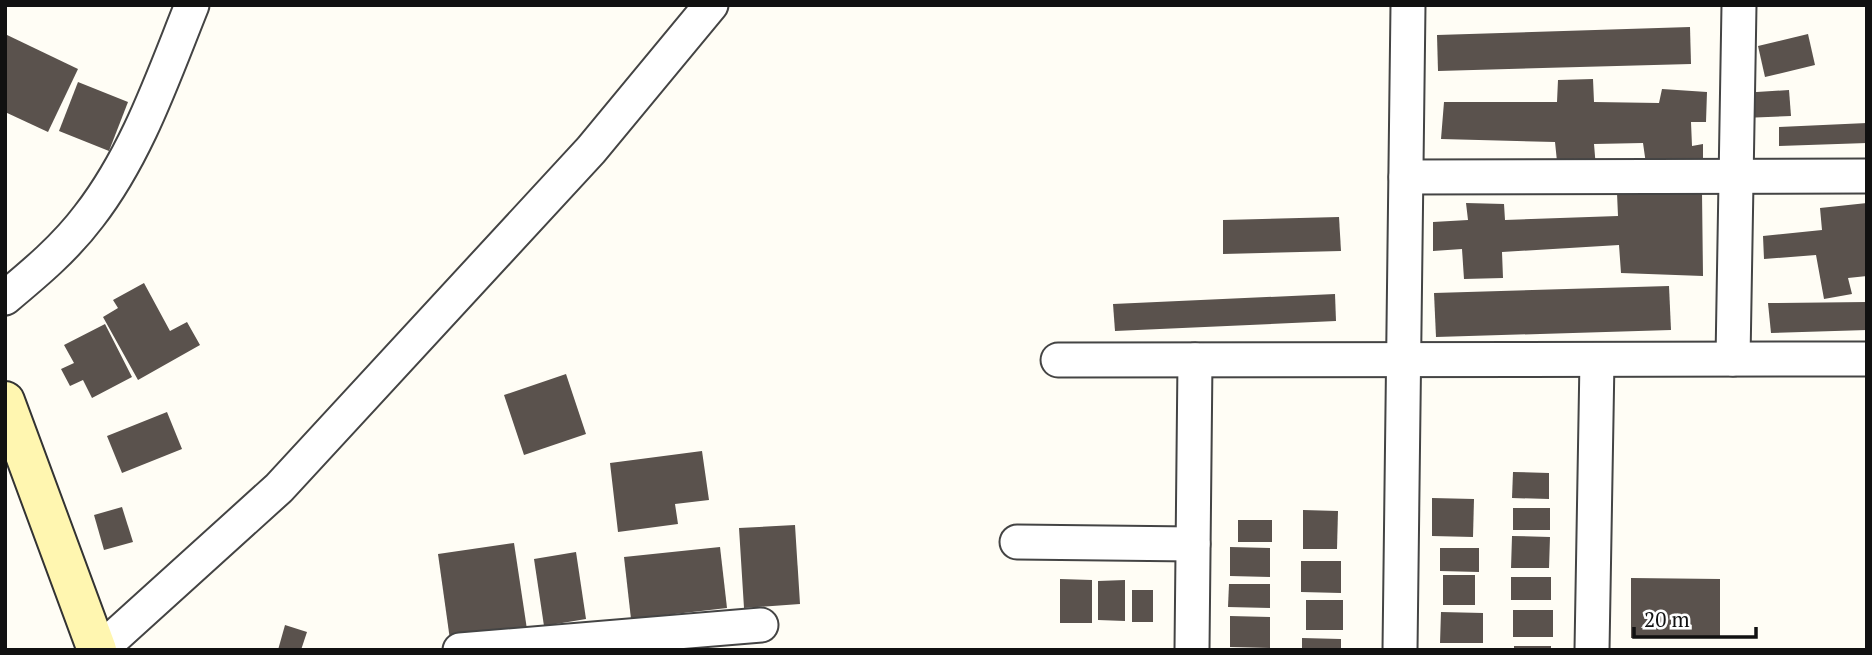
<svg xmlns="http://www.w3.org/2000/svg" width="1872" height="655" font-family="'PT Serif',serif">
<rect width="100%" height="100%" fill="#fffdf5"/>
<g fill="#5a524d">
<polygon points="1690,27 1691,64 1438,71 1437,35"/>
<polygon points="5,34 78,69 48,132 5,112"/>
<polygon points="1808,34 1815,65 1765,77 1758,46"/>
<polygon points="1593,79 1594,102 1659,103 1662,89 1707,92 1706,122 1691,122 1692,146 1703,144 1703,168 1647,171 1643,143 1594,144 1596,168 1558,171 1555,142 1441,139 1444,102 1557,102 1558,80"/>
<polygon points="78,82 128,102 109,151 59,131"/>
<polygon points="1789,90 1791,116 1743,118 1741,93"/>
<polygon points="1867,123 1867,143 1779,146 1779,127"/>
<polygon points="1702,192 1703,276 1621,273 1619,245 1502,252 1503,278 1464,279 1462,249 1433,251 1433,222 1468,220 1466,203 1504,204 1505,220 1618,216 1617,193"/>
<polygon points="1867,203 1867,276 1848,278 1852,294 1824,299 1816,255 1764,259 1763,236 1822,230 1820,208"/>
<polygon points="1339,217 1341,251 1223,254 1223,220"/>
<polygon points="144,283 170,331 187,322 200,345 138,380 103,317 118,308 113,300"/>
<polygon points="1669,286 1671,330 1436,337 1434,293"/>
<polygon points="1335,294 1336,321 1115,331 1113,304"/>
<polygon points="1867,302 1867,330 1771,333 1768,303"/>
<polygon points="105,324 132,377 92,398 83,380 70,386 61,369 74,363 64,345"/>
<polygon points="566,374 586,434 524,455 504,395"/>
<polygon points="167,412 182,449 122,473 107,436"/>
<polygon points="702,451 709,500 675,504 678,524 618,532 610,463"/>
<polygon points="1513,472 1549,473 1549,499 1512,498"/>
<polygon points="1432,498 1474,499 1473,537 1432,536"/>
<polygon points="122,507 133,542 104,550 94,515"/>
<rect x="1513" y="508" width="37" height="22"/>
<polygon points="1303,510 1338,511 1337,549 1303,549"/>
<rect x="1238" y="520" width="34" height="22"/>
<polygon points="795,525 800,604 744,608 739,528"/>
<polygon points="1512,536 1550,537 1549,568 1511,568"/>
<polygon points="514,543 528,636 451,647 438,554"/>
<polygon points="720,547 727,608 631,619 624,557"/>
<polygon points="1230,547 1270,548 1270,577 1230,576"/>
<polygon points="1440,548 1479,548 1479,572 1440,571"/>
<polygon points="576,552 586,619 544,626 534,559"/>
<polygon points="1301,561 1341,561 1341,593 1301,592"/>
<rect x="1443" y="575" width="32" height="30"/>
<rect x="1511" y="577" width="40" height="23"/>
<polygon points="1631,578 1720,579 1720,638 1631,638"/>
<polygon points="1060,579 1092,580 1092,623 1060,623"/>
<polygon points="1125,580 1125,621 1098,620 1098,581"/>
<polygon points="1229,584 1270,584 1270,608 1228,607"/>
<rect x="1132" y="590" width="21" height="32"/>
<rect x="1306" y="600" width="37" height="30"/>
<rect x="1513" y="610" width="40" height="27"/>
<polygon points="1441,612 1483,613 1483,643 1440,643"/>
<polygon points="1230,616 1270,617 1270,648 1230,647"/>
<polygon points="285,625 307,632 301,650 278,650"/>
<polygon points="1302,638 1341,639 1341,650 1302,650"/>
<rect x="1514" y="646" width="37" height="4"/>
</g>
<g fill="none" stroke-linecap="round" stroke-linejoin="round">
<defs>
<g id="street">
<polyline points="1406,177 1867,176"/>
<path d="M 5,298 C 35,273 65,248 89,216 C 137,154 163,77 192,5"/>
<polyline points="1733,359 1739,5"/>
<polyline points="1058,360 1867,359"/>
<polyline points="1017,542 1193,544"/>
<polyline points="100,650 279,488 591,150 711,5"/>
<polyline points="460,650 761,625"/>
<polyline points="1192,650 1195,360"/>
<polyline points="1400,650 1408,5"/>
<polyline points="1592,650 1597,360"/>
</g>
<polyline id="secondary" points="5,401 97,650"/>
</defs>
<use href="#street" stroke="#444" stroke-width="37"/>
<use href="#secondary" stroke="#333" stroke-width="42"/>
<use href="#street" stroke="#fff" stroke-width="33"/>
<use href="#secondary" stroke="#fff6b0" stroke-width="38"/>
</g>
<rect width="1872" height="655" fill="none" stroke="#111111" stroke-width="14"/>
<path d="M1634 627v10h122v-10" fill="none" stroke="#111111" stroke-width="3.5"/>
<text x="1644" y="627" font-size="21" fill="#111111" stroke="#ffffff" stroke-width="5" paint-order="stroke">20 m</text>
</svg>
